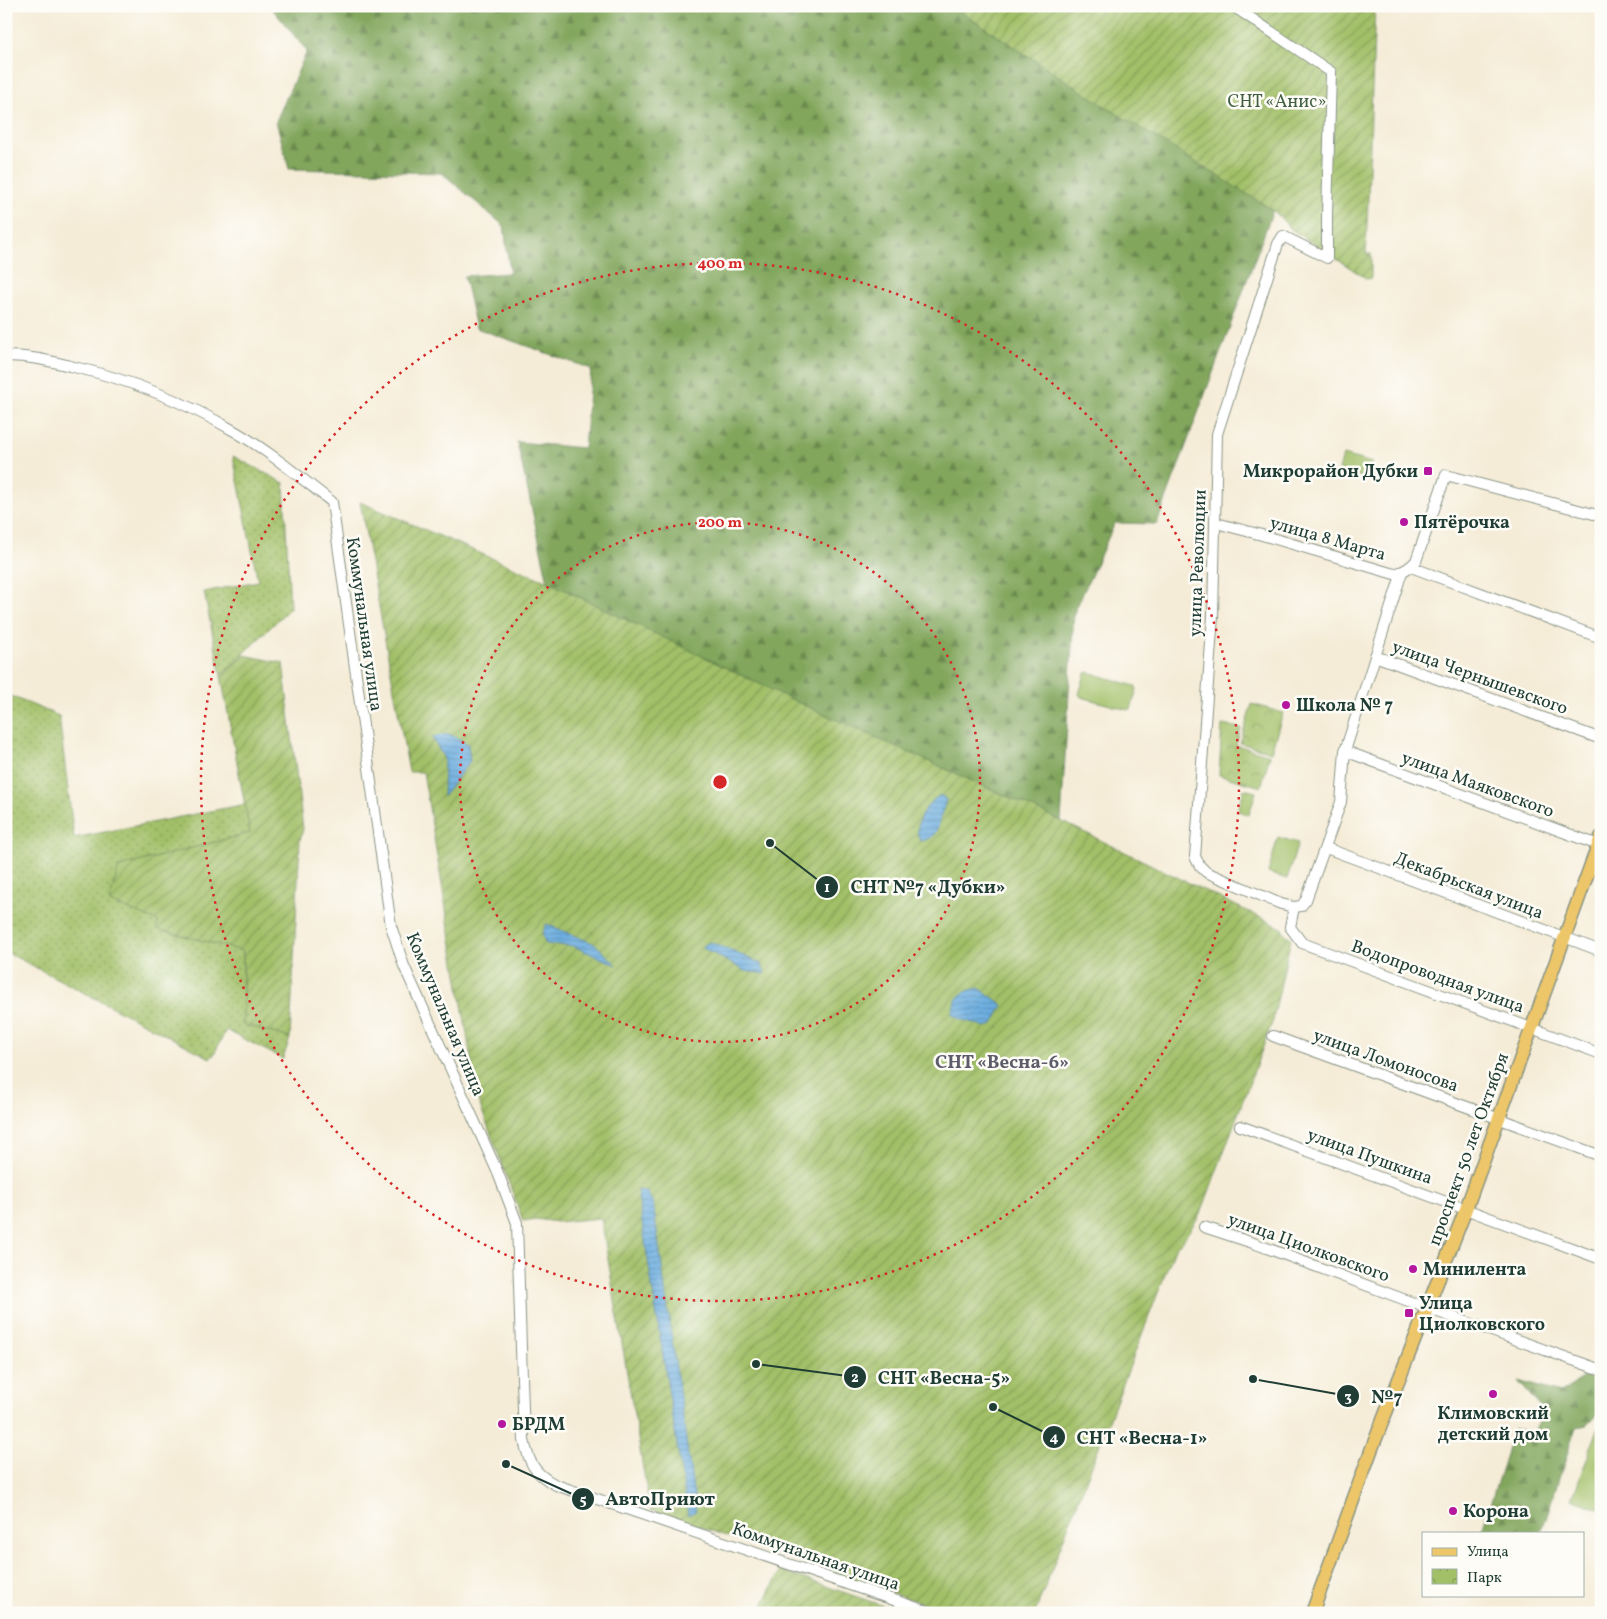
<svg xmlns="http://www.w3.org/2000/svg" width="1607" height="1619" font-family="Vollkorn,serif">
<defs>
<pattern id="grass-dots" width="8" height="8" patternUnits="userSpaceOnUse" patternTransform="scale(1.25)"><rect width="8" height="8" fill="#a2c068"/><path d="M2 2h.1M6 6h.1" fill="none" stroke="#839d56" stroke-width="1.8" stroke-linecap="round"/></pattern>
<pattern id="forest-firs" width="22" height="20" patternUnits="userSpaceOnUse" patternTransform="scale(1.25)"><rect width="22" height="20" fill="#81a65c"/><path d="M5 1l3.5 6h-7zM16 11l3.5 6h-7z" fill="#69884d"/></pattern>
<pattern id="park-crowns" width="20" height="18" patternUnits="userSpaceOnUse" patternTransform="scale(1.25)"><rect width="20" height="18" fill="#a2c068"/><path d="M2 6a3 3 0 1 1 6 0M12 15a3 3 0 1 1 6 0" fill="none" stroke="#839d56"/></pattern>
<pattern id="garden-furrows" width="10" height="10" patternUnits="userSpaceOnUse" patternTransform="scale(1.25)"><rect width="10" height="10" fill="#a2c068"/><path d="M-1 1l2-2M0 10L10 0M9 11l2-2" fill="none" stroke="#839d56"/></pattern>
<pattern id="water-rules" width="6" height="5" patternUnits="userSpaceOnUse" patternTransform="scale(1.25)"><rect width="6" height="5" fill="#6cade0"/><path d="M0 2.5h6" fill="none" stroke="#588eb6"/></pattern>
</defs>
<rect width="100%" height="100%" fill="#fdfcf7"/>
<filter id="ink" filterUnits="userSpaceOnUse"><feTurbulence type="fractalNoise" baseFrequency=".02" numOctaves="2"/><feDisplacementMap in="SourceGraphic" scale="10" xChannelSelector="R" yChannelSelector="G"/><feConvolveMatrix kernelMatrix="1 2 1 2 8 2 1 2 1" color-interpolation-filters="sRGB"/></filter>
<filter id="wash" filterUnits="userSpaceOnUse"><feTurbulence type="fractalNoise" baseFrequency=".0096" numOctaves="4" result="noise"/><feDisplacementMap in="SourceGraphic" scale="20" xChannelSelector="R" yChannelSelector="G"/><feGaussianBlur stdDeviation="1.12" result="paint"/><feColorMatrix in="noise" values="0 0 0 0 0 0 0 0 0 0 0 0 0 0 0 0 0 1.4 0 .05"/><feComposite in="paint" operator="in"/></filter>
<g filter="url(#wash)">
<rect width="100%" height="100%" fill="#f5ecd7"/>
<g fill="url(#grass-dots)" stroke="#607e4e">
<polygon points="233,456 284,483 290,608 221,676 204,592 258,581"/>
<polygon points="6,694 59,716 74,838 246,804 250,833 119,867 158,921 158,929 243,951 243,1024 290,1038 283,1059 226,1030 213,1056 210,1058 6,952"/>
</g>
<g fill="url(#forest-firs)" stroke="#507248">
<polygon points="272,6 952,6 1108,108 1273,210 1157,524 1115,523 1074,613 1061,821 799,703 548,582 517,442 584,448 591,369 476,328 464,276 510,273 504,226 442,173 289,169 276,121 307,51 274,11"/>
<polygon points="1587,1376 1601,1377 1601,1410 1587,1425 1576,1427 1541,1533 1481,1533 1514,1429 1534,1432 1544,1411 1518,1381 1560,1393"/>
</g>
<g fill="url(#park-crowns)" stroke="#607e4e">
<polygon points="1252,704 1283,713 1271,752 1240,743"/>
<polygon points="1222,725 1241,728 1236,745 1270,755 1261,787 1219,775"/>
</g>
<g fill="url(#garden-furrows)" stroke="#607e4e">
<polygon points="952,6 1375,6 1366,254 1371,254 1371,278 1367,279 1291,229 1273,210 1108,108"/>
<polygon points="360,502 548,582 799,703 1061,821 1282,928 1283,932 1291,938 1273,1020 1201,1213 1181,1243 1176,1246 1035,1613 951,1613 650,1510 601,1218 557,1222 536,1219 523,1221 478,1100 423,772 409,772"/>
<polygon points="244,655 283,663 303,829 300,840 290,1038 243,1024 243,951 157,929 158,921 109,902 119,867 250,833 221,676"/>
<path d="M 781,1571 L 905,1613 L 759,1613 C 767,1598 772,1585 781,1571 Z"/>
</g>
<g fill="#a2c068" stroke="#607e4e">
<polygon points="1343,455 1372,463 1368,479 1339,470"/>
<polygon points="1088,672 1135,686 1137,689 1131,709 1128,710 1081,697 1079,694 1085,674"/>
<polygon points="1244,789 1256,792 1249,815 1238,811"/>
<polygon points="1278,837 1298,843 1287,879 1268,873"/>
<polygon points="1601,1421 1601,1510 1572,1499"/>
</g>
<g fill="url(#water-rules)" stroke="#46758a">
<polygon points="449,734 468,744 470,761 443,797 444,758 432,737"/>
<path d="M 940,795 L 946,799 C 945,806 942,811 940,819 C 937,831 935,839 920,841 C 912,824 926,804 940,795 Z"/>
<polygon points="546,924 595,944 617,965 573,946 546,944 542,935"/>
<polygon points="710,942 760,963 766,974 745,971 701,947"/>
<path d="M 979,988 L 1003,1005 L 993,1024 L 986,1027 L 960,1019 L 952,1014 C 956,995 960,992 979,988 Z"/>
<polygon points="637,1190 646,1191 653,1203 696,1511 688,1515"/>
</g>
</g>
<g filter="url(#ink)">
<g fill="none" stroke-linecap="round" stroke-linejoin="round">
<defs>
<g id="minor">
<polyline points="1233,6 1331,72 1327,215 1327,258 1283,236 1278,244 1217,434 1213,616 1195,857 1200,866 1206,872 1281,904 1294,907 1301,906 1306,900 1341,802 1345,751 1402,572"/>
<path d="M 6,356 C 31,356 50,361 74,367 C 132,380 185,402 236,432 C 270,452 301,478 332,502 L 391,926 L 404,966 L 498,1173 L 517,1223 L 524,1440 C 529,1464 535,1474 556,1485 L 932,1613"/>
<path d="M 1216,523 L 1262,535 L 1394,574 C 1403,572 1409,569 1416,561 L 1446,475 L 1601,516"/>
<polyline points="1411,567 1601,638"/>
<polyline points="1375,656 1601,739"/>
<polyline points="1345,751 1601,846"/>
<polyline points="1326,848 1601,951"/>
<polyline points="1294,907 1290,927 1302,943 1601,1054"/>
<polyline points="1273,1036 1601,1156"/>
<polyline points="1240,1126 1601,1259"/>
<polyline points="1204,1227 1256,1244 1427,1308 1601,1370"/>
</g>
<polyline id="major" points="1312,1613 1372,1448 1466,1209 1601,837"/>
</defs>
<use href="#minor" stroke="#8a9486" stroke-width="12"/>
<use href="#major" stroke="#8a9486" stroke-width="15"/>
<use href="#minor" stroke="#fff" stroke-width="10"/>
<use href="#major" stroke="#ecc669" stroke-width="12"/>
</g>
</g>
<g fill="none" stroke="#d62828" stroke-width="2.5" stroke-dasharray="2.5 5">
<circle cx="720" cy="782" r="260"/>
<circle cx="720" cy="782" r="519"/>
</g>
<g fill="#b5179e" stroke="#fdfcf7" stroke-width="2">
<rect x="1423" y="466" width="10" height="10" rx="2.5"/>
<circle cx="1404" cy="522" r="5"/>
<circle cx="1286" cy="705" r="5"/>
<circle cx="1413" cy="1269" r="5"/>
<rect x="1404" y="1308" width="10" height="10" rx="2.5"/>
<circle cx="1493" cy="1394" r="5"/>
<circle cx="502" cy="1424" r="5"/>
<circle cx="1453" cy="1511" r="5"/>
</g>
<g text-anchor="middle" stroke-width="5" stroke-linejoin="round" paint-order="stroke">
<g font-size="18" fill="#405e41" stroke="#fdfcf7">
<text x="1277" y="107">СНТ «Анис»</text>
</g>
<g font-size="18" font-weight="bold" fill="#1f3d34" stroke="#fdfcf7" text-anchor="start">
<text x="1418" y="477" text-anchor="end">Микрорайон Дубки</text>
<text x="1414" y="528">Пятёрочка</text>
<text x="1296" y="711">Школа № 7</text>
<text x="1423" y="1275">Минилента</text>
<text x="1419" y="1309">Улица<tspan x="1419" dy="21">Циолковского</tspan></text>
<text x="1493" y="1419" text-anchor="middle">Климовский<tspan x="1493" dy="21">детский дом</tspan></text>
<text x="512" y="1430">БРДМ</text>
<text x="1463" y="1517">Корона</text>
</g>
<g font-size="18" fill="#1f3d34" stroke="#fdfcf7">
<text transform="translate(1328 538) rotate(16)" y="6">улица 8 Марта</text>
<text transform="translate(1197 563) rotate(-88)" y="6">улица Революции</text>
<text transform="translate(365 624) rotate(82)" y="6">Коммунальная улица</text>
<text transform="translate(1480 677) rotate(20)" y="6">улица Чернышевского</text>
<text transform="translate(1478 784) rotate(20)" y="6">улица Маяковского</text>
<text transform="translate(1469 885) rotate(21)" y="6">Декабрьская улица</text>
<text transform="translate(1438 976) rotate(20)" y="6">Водопроводная улица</text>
<text transform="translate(446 1014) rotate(67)" y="6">Коммунальная улица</text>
<text transform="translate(1386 1060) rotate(20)" y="6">улица Ломоносова</text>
<text transform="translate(1468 1149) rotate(-70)" y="6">проспект 50 лет Октября</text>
<text transform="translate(1370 1156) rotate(20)" y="6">улица Пушкина</text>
<text transform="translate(1309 1247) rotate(20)" y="6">улица Циолковского</text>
<text transform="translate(816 1556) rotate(19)" y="6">Коммунальная улица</text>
</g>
<g font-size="19" font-weight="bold" fill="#5d5c6a" stroke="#fdfcf7">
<text x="1002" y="1068">СНТ «Весна-6»</text>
</g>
</g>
<circle cx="720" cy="782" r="8" fill="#d62828" stroke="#fdfcf7" stroke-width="2.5"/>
<g font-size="15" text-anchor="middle" font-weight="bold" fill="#d62828" stroke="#fdfcf7" stroke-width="5" stroke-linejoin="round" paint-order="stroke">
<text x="720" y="268">400 m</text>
<text x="720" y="527">200 m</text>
</g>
<path fill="none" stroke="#1f3d34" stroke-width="2" d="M770 843L827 887M756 1364L855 1377M1253 1379L1348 1396M993 1407L1054 1437M506 1464L583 1499"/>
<g fill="#1f3d34" stroke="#fdfcf7" stroke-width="2">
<circle cx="770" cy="843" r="5"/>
<circle cx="756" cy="1364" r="5"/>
<circle cx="1253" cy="1379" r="5"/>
<circle cx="993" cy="1407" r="5"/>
<circle cx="506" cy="1464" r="5"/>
<circle cx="827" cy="887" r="12"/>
<circle cx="855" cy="1377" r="12"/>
<circle cx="1348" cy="1396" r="12"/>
<circle cx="1054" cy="1437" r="12"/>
<circle cx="583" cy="1499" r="12"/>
</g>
<g font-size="15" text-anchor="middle" font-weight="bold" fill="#fff">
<text x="827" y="892">1</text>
<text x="855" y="1382">2</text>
<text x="1348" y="1401">3</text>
<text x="1054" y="1442">4</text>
<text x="583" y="1504">5</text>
</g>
<g font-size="19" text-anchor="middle" font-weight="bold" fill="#1f3d34" stroke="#fdfcf7" stroke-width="5" stroke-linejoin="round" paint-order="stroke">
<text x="928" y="893">СНТ №7 «Дубки»</text>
<text x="944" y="1384">СНТ «Весна-5»</text>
<text x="1387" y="1403">№7</text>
<text x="1142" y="1444">СНТ «Весна-1»</text>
<text x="660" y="1505">АвтоПриют</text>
</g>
<rect width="1607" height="1619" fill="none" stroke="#fdfcf7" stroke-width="25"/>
<rect x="1422" y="1532" width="162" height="65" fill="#fdfcf7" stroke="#a4b0a9"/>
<rect x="1432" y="1548" width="25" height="8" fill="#ecc669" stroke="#a4b0a9"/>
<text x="1467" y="1556" font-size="15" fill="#1f3d34">Улица</text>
<rect x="1432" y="1569" width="25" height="15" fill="url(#park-crowns)" stroke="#a4b0a9"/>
<text x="1467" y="1582" font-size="15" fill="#1f3d34">Парк</text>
</svg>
